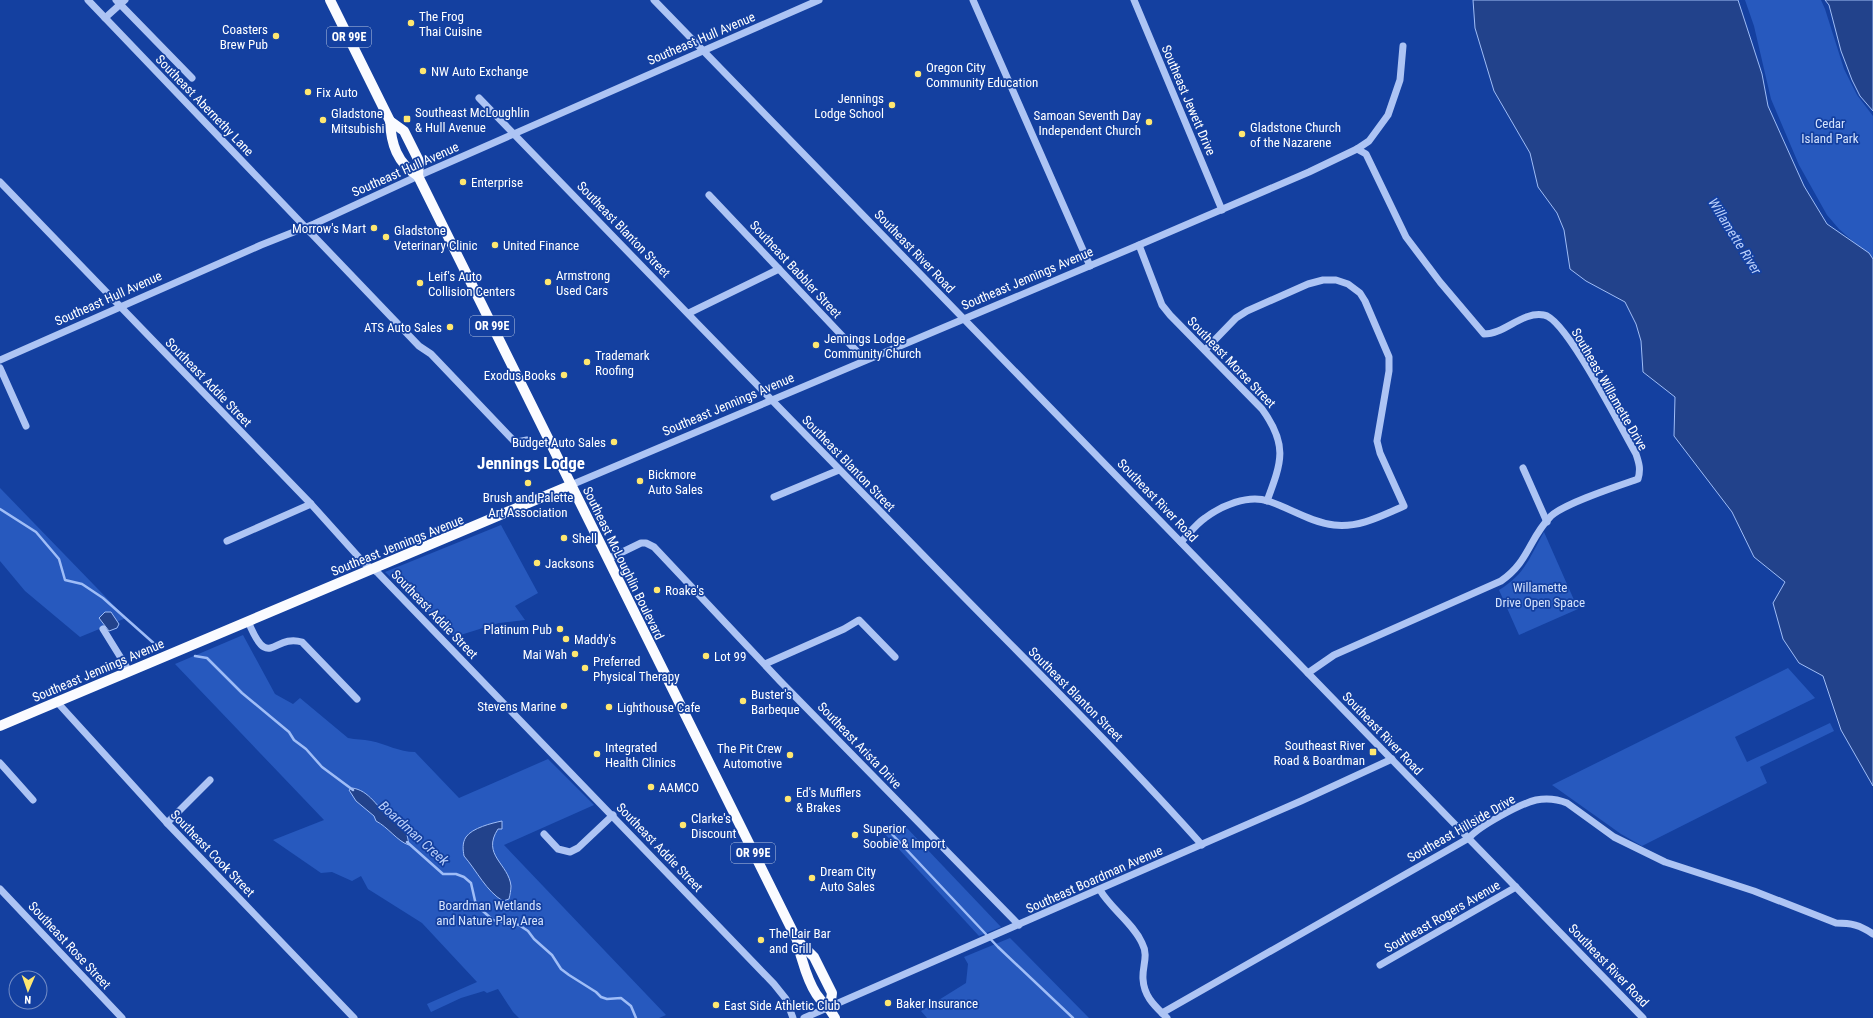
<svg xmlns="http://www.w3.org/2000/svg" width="1873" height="1018" font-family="'Roboto Condensed',sans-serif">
<rect width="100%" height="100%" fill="#1440a0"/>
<g fill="#2759be">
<polygon points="1745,0 1821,0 1825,9 1844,69 1857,95 1873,116 1873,264 1865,252 1839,229 1827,215 1799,165 1771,99 1754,26"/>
<polygon points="0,488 126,618 80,637 25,591 0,561"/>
<polygon points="501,525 538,593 515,606 525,620 499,623 454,637 385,572"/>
<path d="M 1544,532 L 1578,609 L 1519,635 L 1499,590 C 1526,573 1529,558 1544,532 Z"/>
<path d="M 243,635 L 275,694 L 293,704 L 300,698 L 348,738 C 356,740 363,739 371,741 C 386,744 399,752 415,752 L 459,798 L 548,759 L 594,805 L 504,845 L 666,1015 L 659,1018 L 519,1018 L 513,1012 L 498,989 L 487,993 L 484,991 L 461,998 L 431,1012 L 427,1004 L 477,982 L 422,923 L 368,889 L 361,876 L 352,881 L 332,872 L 321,873 L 273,840 L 324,820 L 175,664 Z"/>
<polygon points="1788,668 1815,698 1735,737 1747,762 1830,723 1834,731 1760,767 1767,783 1642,846 1621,834 1552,785"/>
<polygon points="905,826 1001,927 979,936 884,833"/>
<polygon points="1010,938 1089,1018 927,1018 921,1011 966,983 968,964 964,957"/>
</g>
<g fill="#22428b" stroke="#9fbdf7">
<polygon points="1473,0 1738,0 1762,74 1768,106 1804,186 1827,224 1869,253 1873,259 1873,786 1841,730 1823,676 1799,663 1783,639 1773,603 1785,582 1754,557 1732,512 1674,436 1675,397 1643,372 1641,341 1636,324 1625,302 1586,281 1570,269 1564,230 1557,213 1538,187 1530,153 1494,91 1475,28"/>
<polygon points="1825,0 1873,0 1873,111 1860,96 1852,80 1841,51 1829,5"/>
<polygon points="105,612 111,612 119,624 117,628 109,631 99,618"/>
<path d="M 352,788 C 369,790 378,808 390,819 C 394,822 400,823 403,827 C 407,832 408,839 409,845 C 398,842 388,827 376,821 L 374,816 L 356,801 L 349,790 Z"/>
<path d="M 502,821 L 502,829 L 498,829 C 481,855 509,864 511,886 C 511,890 510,895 509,899 L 503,901 C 486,891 477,871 464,856 C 463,850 462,843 466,837 C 472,828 492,823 502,821 Z"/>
</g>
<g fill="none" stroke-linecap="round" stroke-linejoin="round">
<g stroke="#9fbdf7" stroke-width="2.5">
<polyline points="0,509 36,532 59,559 65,580 82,584 103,598 158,647"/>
<polyline points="195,656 207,658 242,693 289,732 294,740 306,749 322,767 353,790"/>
<polyline points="890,832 998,947 1073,1018"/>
<polyline points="407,842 443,874 456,874 464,877 471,883 476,905 493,920 519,925 528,931 534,939 552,955 561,969 569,975 596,992 601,997 607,999 621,998 631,1006 636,1018"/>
</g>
<g stroke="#adc4f4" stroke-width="7">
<polyline points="88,0 419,346 431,354 513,440 517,442 527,440"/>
<polyline points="116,0 192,78"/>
<polyline points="654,0 1643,1018"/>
<polyline points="973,0 1090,266"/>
<polyline points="1134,0 1222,210"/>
<polyline points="105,18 125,0"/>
<path d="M 479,98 C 625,249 772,401 919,551 C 1014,649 1111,743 1202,845"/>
<polyline points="0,182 311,504 364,563 378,573 774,984 786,999 793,1018"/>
<polyline points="709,195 865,360"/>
<path d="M 1139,245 L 1162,305 L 1170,315 L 1262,409 C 1288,445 1282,461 1267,501"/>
<polyline points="689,313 779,269"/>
<polyline points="0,360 261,245 314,224 418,176 819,0"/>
<polyline points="0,368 26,426"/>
<polyline points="1523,468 1547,522"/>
<polyline points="571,485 1139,245 1309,172 1357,149 1369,141 1388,115 1400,80 1403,46"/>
<polyline points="774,497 839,470"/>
<polyline points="227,541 311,504"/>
<path d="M 1181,542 C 1189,534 1196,524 1205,518 C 1221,506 1248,494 1268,501 C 1290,508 1310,522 1334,525 C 1359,528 1381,516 1404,506 L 1380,453 L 1377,441 L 1389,371 L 1389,357 L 1365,301 L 1360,293 L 1348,284 L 1336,280 L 1323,280 L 1308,284 L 1247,311 L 1236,318 L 1205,350"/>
<polyline points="608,559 641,543 646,543 654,547 780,681 1019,925"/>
<path d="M 248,621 C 269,673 273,633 302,642 L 357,699"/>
<polyline points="103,629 129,671"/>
<polyline points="765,664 844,629 859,620 895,657"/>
<path d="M 1308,673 L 1334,655 L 1501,581 C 1529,562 1529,538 1551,516 C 1565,503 1618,486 1638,479 C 1641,469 1639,463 1636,454 C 1622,430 1566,318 1544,315 C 1522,311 1505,334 1484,334 L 1440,282 L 1406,237 L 1366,154 L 1357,149"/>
<polyline points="57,702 167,823 354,1018"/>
<polyline points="0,763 33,800"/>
<polyline points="167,823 210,780"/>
<polyline points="544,834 558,849 570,852 578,848 613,815"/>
<polyline points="0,889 122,1018"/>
<path d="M 1100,890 C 1111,909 1133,923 1142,943 C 1149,956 1142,966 1143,979 C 1144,997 1155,1006 1167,1018"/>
<polyline points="1380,965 1516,887"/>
<path d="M 1162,1013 L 1469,838 C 1479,826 1520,804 1536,800 C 1547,798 1557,799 1567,803 L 1614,837 L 1665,862 L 1754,891 L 1836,923 C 1851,923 1860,925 1873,934"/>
<polyline points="804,1018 1301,801 1392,759"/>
</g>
<g stroke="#fafbff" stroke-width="10">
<path d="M 330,0 L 390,121 C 391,144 397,163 418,176 L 797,940 C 800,955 809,987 820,999 C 827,1008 829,1006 835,1018"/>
<polyline points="390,121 404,131 419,161 418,176"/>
<polyline points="0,726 571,485"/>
<polyline points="797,940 814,957 832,993 830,1007"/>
</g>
</g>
<g fill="#ffe770" stroke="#1440a0" stroke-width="1.5">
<circle cx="411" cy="23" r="4"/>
<circle cx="276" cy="36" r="4"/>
<circle cx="423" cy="71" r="4"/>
<circle cx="918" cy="74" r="4"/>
<circle cx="308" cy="92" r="4"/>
<circle cx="892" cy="105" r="4"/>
<rect x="403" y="115" width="8" height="8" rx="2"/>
<circle cx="323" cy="120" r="4"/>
<circle cx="1149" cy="122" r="4"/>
<circle cx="1242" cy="134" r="4"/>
<circle cx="463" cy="182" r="4"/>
<circle cx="374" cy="228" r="4"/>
<circle cx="386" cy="237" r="4"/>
<circle cx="495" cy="245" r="4"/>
<circle cx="548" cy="282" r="4"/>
<circle cx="420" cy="283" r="4"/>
<circle cx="450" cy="327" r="4"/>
<circle cx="816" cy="345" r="4"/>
<circle cx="587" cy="362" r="4"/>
<circle cx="564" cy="375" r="4"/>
<circle cx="614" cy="442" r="4"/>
<circle cx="640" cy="481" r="4"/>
<circle cx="528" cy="483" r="4"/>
<circle cx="564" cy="538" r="4"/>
<circle cx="537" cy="563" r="4"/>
<circle cx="657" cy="590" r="4"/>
<circle cx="560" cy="629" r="4"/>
<circle cx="566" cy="639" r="4"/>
<circle cx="575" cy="654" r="4"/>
<circle cx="706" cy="656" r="4"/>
<circle cx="585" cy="668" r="4"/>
<circle cx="743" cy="701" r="4"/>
<circle cx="564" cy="706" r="4"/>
<circle cx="609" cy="707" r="4"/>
<rect x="1369" y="748" width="8" height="8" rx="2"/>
<circle cx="597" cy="754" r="4"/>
<circle cx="790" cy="755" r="4"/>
<circle cx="651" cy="787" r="4"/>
<circle cx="788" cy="799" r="4"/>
<circle cx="683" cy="825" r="4"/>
<circle cx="855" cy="835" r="4"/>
<circle cx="812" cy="878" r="4"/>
<circle cx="761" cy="940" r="4"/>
<circle cx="888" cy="1003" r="4"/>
<circle cx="716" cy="1005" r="4"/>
</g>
<g text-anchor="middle" stroke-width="3.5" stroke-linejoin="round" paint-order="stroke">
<g fill="#1440a0" stroke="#b8c6e2" stroke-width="1">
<rect x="327" y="27" width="44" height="20" rx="3"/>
<rect x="470" y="316" width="44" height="20" rx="3"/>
<rect x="731" y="843" width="44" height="20" rx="3"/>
</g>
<g font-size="12" font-weight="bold" fill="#fff">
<text x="349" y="41">OR 99E</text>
<text x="492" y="330">OR 99E</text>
<text x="753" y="857">OR 99E</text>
</g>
<g font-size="13" fill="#fff" stroke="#1440a0" text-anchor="start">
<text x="419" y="21">The Frog<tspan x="419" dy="15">Thai Cuisine</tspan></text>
<text x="268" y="34" text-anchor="end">Coasters<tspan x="268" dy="15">Brew Pub</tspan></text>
<text x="926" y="72">Oregon City<tspan x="926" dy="15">Community Education</tspan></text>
<text x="431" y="76">NW Auto Exchange</text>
<text x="316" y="97">Fix Auto</text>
<text x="884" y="103" text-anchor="end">Jennings<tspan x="884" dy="15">Lodge School</tspan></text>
<text x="415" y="117">Southeast McLoughlin<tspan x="415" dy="15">&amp; Hull Avenue</tspan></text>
<text x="331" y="118">Gladstone<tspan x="331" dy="15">Mitsubishi</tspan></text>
<text x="1141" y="120" text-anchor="end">Samoan Seventh Day<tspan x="1141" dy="15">Independent Church</tspan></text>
<text x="1250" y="132">Gladstone Church<tspan x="1250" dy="15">of the Nazarene</tspan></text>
<text x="471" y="187">Enterprise</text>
<text x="366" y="233" text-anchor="end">Morrow's Mart</text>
<text x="394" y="235">Gladstone<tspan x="394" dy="15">Veterinary Clinic</tspan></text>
<text x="503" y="250">United Finance</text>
<text x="556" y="280">Armstrong<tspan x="556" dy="15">Used Cars</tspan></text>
<text x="428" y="281">Leif's Auto<tspan x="428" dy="15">Collision Centers</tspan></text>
<text x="442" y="332" text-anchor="end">ATS Auto Sales</text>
<text x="824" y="343">Jennings Lodge<tspan x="824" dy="15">Community Church</tspan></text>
<text x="595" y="360">Trademark<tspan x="595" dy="15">Roofing</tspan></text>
<text x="556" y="380" text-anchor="end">Exodus Books</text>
<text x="606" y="447" text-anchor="end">Budget Auto Sales</text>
<text x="648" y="479">Bickmore<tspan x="648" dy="15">Auto Sales</tspan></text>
<text x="528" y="502" text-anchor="middle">Brush and Palette<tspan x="528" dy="15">Art Association</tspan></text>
<text x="572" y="543">Shell</text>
<text x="545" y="568">Jacksons</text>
<text x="665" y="595">Roake's</text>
<text x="552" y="634" text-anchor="end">Platinum Pub</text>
<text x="574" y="644">Maddy's</text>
<text x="567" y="659" text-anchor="end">Mai Wah</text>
<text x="714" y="661">Lot 99</text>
<text x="593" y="666">Preferred<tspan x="593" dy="15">Physical Therapy</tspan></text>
<text x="751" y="699">Buster's<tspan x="751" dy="15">Barbeque</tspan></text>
<text x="556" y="711" text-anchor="end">Stevens Marine</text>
<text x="617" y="712">Lighthouse Cafe</text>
<text x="1365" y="750" text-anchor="end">Southeast River<tspan x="1365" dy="15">Road &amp; Boardman</tspan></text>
<text x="605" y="752">Integrated<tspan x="605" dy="15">Health Clinics</tspan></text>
<text x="782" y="753" text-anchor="end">The Pit Crew<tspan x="782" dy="15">Automotive</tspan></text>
<text x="659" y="792">AAMCO</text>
<text x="796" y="797">Ed's Mufflers<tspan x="796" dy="15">&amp; Brakes</tspan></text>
<text x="691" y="823">Clarke's<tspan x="691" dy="15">Discount</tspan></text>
<text x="863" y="833">Superior<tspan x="863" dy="15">Soobie &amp; Import</tspan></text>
<text x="820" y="876">Dream City<tspan x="820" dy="15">Auto Sales</tspan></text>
<text x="769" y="938">The Lair Bar<tspan x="769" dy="15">and Grill</tspan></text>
<text x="896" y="1008">Baker Insurance</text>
<text x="724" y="1010">East Side Athletic Club</text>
</g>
<g font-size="13" fill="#fff" stroke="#1440a0">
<text transform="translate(701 38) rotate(-23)" y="5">Southeast Hull Avenue</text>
<text transform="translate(1189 100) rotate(67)" y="5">Southeast Jewett Drive</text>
<text transform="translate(205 105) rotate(46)" y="5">Southeast Abernethy Lane</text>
<text transform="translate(405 169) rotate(-24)" y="5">Southeast Hull Avenue</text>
<text transform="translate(624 229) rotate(46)" y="5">Southeast Blanton Street</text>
<text transform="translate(915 251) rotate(46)" y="5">Southeast River Road</text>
<text transform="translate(796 269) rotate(47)" y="5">Southeast Babbler Street</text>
<text transform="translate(1027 278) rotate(-23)" y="5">Southeast Jennings Avenue</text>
<text transform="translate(108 298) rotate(-24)" y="5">Southeast Hull Avenue</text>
<text transform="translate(1232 362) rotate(46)" y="5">Southeast Morse Street</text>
<text transform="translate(209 382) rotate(46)" y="5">Southeast Addie Street</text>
<text transform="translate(1610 389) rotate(60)" y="5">Southeast Willamette Drive</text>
<text transform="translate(728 404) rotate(-23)" y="5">Southeast Jennings Avenue</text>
<text transform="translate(849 463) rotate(46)" y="5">Southeast Blanton Street</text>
<text transform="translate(1158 500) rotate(46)" y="5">Southeast River Road</text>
<text transform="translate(397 545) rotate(-22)" y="5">Southeast Jennings Avenue</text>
<text transform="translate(624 563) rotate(64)" y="5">Southeast McLoughlin Boulevard</text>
<text transform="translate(435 614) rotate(46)" y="5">Southeast Addie Street</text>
<text transform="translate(98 670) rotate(-23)" y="5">Southeast Jennings Avenue</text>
<text transform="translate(1076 694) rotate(45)" y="5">Southeast Blanton Street</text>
<text transform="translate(1383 733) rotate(46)" y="5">Southeast River Road</text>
<text transform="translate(860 745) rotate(46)" y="5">Southeast Arista Drive</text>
<text transform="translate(1461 828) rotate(-30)" y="5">Southeast Hillside Drive</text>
<text transform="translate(660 847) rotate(46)" y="5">Southeast Addie Street</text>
<text transform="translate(213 853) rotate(46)" y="5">Southeast Cook Street</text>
<text transform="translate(1094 879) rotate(-24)" y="5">Southeast Boardman Avenue</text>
<text transform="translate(1442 916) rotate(-30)" y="5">Southeast Rogers Avenue</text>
<text transform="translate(70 945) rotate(47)" y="5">Southeast Rose Street</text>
<text transform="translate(1609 965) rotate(46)" y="5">Southeast River Road</text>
</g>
<g font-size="13" fill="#d5e3fd" stroke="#1440a0">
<text x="1830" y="128">Cedar<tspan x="1830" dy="15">Island Park</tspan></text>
<text x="1540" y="592">Willamette<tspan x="1540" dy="15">Drive Open Space</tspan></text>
<text x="490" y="910">Boardman Wetlands<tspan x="490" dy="15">and Nature Play Area</tspan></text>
</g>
<g font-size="14" font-style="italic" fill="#bacffa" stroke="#1440a0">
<text transform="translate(1735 236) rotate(58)" y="5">Willamette River</text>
<text transform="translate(414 833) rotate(42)" y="5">Boardman Creek</text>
</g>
<g font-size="17" font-weight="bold" fill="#fff" stroke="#1440a0">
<text x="531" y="469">Jennings Lodge</text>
</g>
</g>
<g transform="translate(28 990) rotate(182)"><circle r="19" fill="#1440a0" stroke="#728cc6"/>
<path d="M0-3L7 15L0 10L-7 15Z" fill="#ffe770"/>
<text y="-6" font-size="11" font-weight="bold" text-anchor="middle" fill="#ffffff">N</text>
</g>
</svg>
